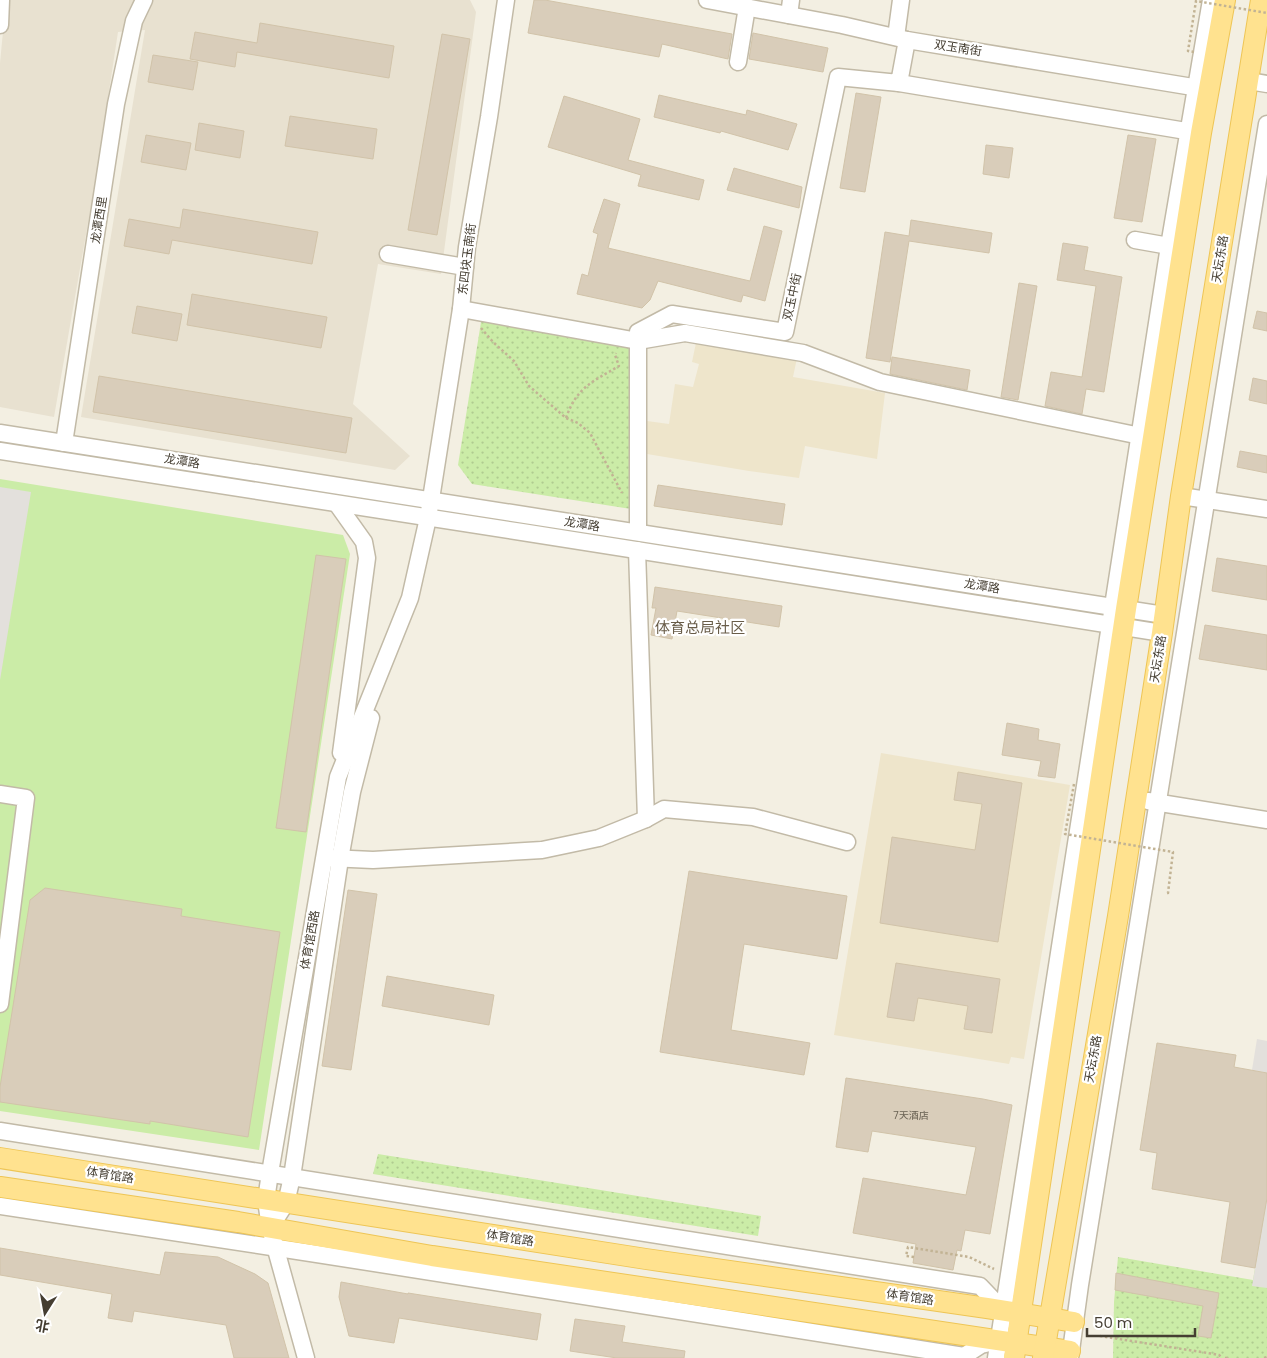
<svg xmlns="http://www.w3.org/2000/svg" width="1267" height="1358" font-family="Poppins,'Noto Sans SC',sans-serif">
<defs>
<pattern id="green-dots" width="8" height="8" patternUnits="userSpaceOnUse" patternTransform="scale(1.25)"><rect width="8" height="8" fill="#cbeca7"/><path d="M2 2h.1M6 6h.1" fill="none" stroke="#b0cb90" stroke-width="1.8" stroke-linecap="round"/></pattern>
</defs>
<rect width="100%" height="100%" fill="#f3efe2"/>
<polygon fill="#e8e1d0" points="6,0 470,0 476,12 441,274 378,264 353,404 410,456 395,470 81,417 145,30 118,32 95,183 54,417 0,407 0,63"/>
<g fill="#eee5cb">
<polygon points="697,338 797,358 793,377 885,393 877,459 805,446 799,478 749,471 641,453 647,421 669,424 675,384 693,387 699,364 692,362"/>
<polygon points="881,753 1070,785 1024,1059 1011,1057 1009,1064 834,1035"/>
</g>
<g fill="url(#green-dots)">
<polygon points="482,316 624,342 632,349 631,509 472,484 458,465"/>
<polygon points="378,1154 761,1216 758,1236 373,1174"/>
<polygon points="1267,1198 1267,1358 1113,1358 1114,1302 1118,1257 1253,1280"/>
</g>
<polygon fill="#cbeca7" points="0,479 343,535 350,554 259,1150 0,1111"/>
<g fill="#e3e0dc">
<polygon points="0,487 31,492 0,680"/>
<polygon points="1257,1039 1267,1041 1267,1073 1252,1070"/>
<polygon points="1267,1198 1267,1288 1252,1286"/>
</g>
<g fill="#d9cdba" stroke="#d1c3a9">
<polygon points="534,0 545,0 732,34 728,59 662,44 659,57 528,33"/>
<polygon points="260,23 394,46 389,78 237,52 235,67 190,59 195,32 257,43"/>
<polygon points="753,33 828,48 823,72 749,59"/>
<polygon points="442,34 470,39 437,235 408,230"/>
<polygon points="153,55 198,62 193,90 148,82"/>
<polygon points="856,93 881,97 865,192 840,188"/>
<polygon points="659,95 746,115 747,110 797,124 788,150 721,131 720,133 654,117"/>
<polygon points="564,96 640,119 628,160 704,180 699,200 638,186 641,175 548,147"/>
<polygon points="290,116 377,129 373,159 285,146"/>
<polygon points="199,123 244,131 240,158 195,150"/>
<polygon points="146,135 191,143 186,170 141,162"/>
<polygon points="1128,135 1156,139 1142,222 1114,218"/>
<polygon points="986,145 1013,148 1009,178 983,174"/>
<polygon points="734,168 802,187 799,208 727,190"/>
<polygon points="604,199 620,204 608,248 750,281 764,226 782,231 765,301 743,295 741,302 658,281 650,300 642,308 577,294 582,274 588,276 598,234 593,232"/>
<polygon points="183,209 318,232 312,264 172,240 169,254 124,246 129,219 180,228"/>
<polygon points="911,220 992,233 989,253 909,241 890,362 866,358 885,232 909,236"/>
<polygon points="1063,243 1088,247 1084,270 1122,277 1104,392 1086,389 1082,414 1045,406 1051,372 1082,377 1096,286 1057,280"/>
<polygon points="1019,283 1037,286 1018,400 1001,397"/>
<polygon points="192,294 327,317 321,348 187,325"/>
<polygon points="137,306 182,314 177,341 132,333"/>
<polygon points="1257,311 1267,313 1267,331 1253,328"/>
<polygon points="892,357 970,370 967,390 890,374"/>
<polygon points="99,376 352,418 346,453 93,412"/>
<polygon points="1253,378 1267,381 1267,404 1249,400"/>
<polygon points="1240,451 1267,456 1267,473 1237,467"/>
<polygon points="658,485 785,504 782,525 654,506"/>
<polygon points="316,555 346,559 306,832 276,828"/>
<polygon points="1217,558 1267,566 1267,600 1212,591"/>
<polygon points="655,587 782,606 779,627 677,611 672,639 651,635 656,608 652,608"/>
<polygon points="1205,625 1267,635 1267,670 1199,659"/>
<polygon points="1007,723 1039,729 1038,740 1060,744 1055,778 1038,776 1041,761 1002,755"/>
<polygon points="958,772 1022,783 998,942 880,923 892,837 975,850 982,804 954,800"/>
<polygon points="689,871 847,896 837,959 744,944 731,1030 810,1043 804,1075 660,1052"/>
<polygon points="45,888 182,909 181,916 280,932 248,1137 150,1121 150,1124 0,1102 0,1087 30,900"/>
<polygon points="348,890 377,894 351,1070 322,1066"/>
<polygon points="896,963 1000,979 992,1033 964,1029 968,1006 918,998 914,1021 887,1017"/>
<polygon points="387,976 494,995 489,1025 382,1006"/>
<polygon points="1157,1043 1236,1055 1234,1067 1267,1073 1267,1198 1255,1268 1221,1262 1230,1202 1152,1189 1157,1153 1140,1150"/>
<polygon points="846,1078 983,1099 1012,1105 990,1234 965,1230 961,1251 957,1250 953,1270 913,1263 916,1244 853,1233 863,1178 966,1195 976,1147 872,1131 868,1152 836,1147"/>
<polygon points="0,1248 160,1275 165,1252 218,1257 255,1274 268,1283 289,1358 234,1358 226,1325 134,1311 132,1322 108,1318 112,1294 0,1275"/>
<polygon points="1116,1273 1219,1293 1211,1338 1198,1336 1203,1306 1115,1290"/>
<polygon points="341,1282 408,1294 408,1293 541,1314 537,1340 399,1318 394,1343 349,1336 339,1297"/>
<polygon points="575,1319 625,1326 622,1342 685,1351 684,1358 617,1358 570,1351"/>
</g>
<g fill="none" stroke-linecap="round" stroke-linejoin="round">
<defs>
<g id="minor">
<polyline points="707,0 842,25 907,40 1205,89"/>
<polyline points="789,15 791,0"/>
<polyline points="0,25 1,0"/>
<polyline points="896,37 901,0"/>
<polyline points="738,62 747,7"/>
<polyline points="1249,81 1267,84"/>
<polyline points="899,83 1198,133"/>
<polyline points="1135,240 1169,246"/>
<polyline points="388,254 465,267"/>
<polyline points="461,309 638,341 685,333 803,353 880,382 1150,438"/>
<polyline points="0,433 1164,615"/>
<polyline points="64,443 116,104 134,21 144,0"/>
<polyline points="0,451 522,532 1162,633"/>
<polyline points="1181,496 1267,509"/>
<polyline points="337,504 364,542 367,558 341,753"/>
<polyline points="638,532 638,332 672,314 785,332 838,77 899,83 907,40"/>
<polyline points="637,550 646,819"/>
<polyline points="0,794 26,798 0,1004"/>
<polyline points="1148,801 1267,820"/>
<polyline points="329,858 373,860 542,850 599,838 646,819 664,809 753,817 847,842"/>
<polyline points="0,1131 980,1286 1003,1310"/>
<polyline points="0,1206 317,1254 964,1356 981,1345 998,1341"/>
<polyline points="270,1228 286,1203 292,1177 340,859 352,792 371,718"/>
<polyline points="306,1358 270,1228 266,1200 270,1173 338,777 410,598 428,518 461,309 467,247 489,117 506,0"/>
<polyline points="996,1358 1169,246 1211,0"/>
<polyline points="1070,1358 1080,1285 1267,124"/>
</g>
<g id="major">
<polyline points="0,1158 646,1259 987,1308 1074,1322"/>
<polyline points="0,1187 238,1222 432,1256 1070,1351"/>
<polyline points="1014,1358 1126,609 1201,133 1225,0"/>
<polyline points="1043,1358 1118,916 1162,633 1181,496 1261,0"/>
</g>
</defs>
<use href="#minor" stroke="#c2baa7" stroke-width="19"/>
<use href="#major" stroke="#eec555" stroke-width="22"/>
<g stroke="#c2b394" stroke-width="2.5" stroke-dasharray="2.5 2.5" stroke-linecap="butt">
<polyline points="481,328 493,342 514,361 529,386 566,418 578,423 590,433 622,493"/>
<path d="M 566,418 C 577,387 592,382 619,366 L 615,355 L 616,353"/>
<polyline points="914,1257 906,1256 908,1247 969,1257 994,1269"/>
<polyline points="1100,1336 1214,1354 1219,1355 1222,1358"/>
<polyline points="1225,1358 1228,1358"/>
<polyline points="1264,1358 1267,1357"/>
</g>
<use href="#minor" stroke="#fff" stroke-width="16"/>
<use href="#major" stroke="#ffe28f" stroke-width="20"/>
<g stroke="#c2b394" stroke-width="2.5" stroke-dasharray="2.5 2.5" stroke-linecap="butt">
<polyline points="1194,52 1188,51 1196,1 1267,13"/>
<polyline points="1074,784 1065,834 1173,852 1168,893 1165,893"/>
</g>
</g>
<g text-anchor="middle" stroke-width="4.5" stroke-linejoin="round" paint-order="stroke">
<g font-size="10" fill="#6a6254">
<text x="911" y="1119">7天酒店</text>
</g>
<g font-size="12" fill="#453e32" stroke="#fff">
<text transform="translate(958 48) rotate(9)" y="4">双玉南街</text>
<text transform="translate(99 220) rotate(-81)" y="4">龙潭西里</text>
<text transform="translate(467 259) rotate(-83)" y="4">东四块玉南街</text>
<text transform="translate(1220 259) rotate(-81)" y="4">天坛东路</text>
<text transform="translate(792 297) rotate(-78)" y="4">双玉中街</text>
<text transform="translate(182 461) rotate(9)" y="4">龙潭路</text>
<text transform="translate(582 524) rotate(9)" y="4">龙潭路</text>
<text transform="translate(982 586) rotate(9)" y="4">龙潭路</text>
<text transform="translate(1158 659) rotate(-81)" y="4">天坛东路</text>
<text transform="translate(310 940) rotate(-80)" y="4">体育馆西路</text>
<text transform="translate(1093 1059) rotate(-80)" y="4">天坛东路</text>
<text transform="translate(110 1175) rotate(9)" y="4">体育馆路</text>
<text transform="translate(510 1238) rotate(9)" y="4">体育馆路</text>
<text transform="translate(910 1297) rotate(8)" y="4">体育馆路</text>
</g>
<g font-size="15" fill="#695d49" stroke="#fff">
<text x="700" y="633">体育总局社区</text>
</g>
</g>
<g transform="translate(45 1313) rotate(191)" stroke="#ffffff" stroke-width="4" paint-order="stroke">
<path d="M0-4L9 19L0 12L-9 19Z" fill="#453e32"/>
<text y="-8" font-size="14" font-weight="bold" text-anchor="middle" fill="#453e32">北</text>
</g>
<path d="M1087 1328v8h108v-8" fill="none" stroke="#453e32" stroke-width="2.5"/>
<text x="1094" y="1328" font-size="15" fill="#453e32" stroke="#ffffff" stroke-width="4" paint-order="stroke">50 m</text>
</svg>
